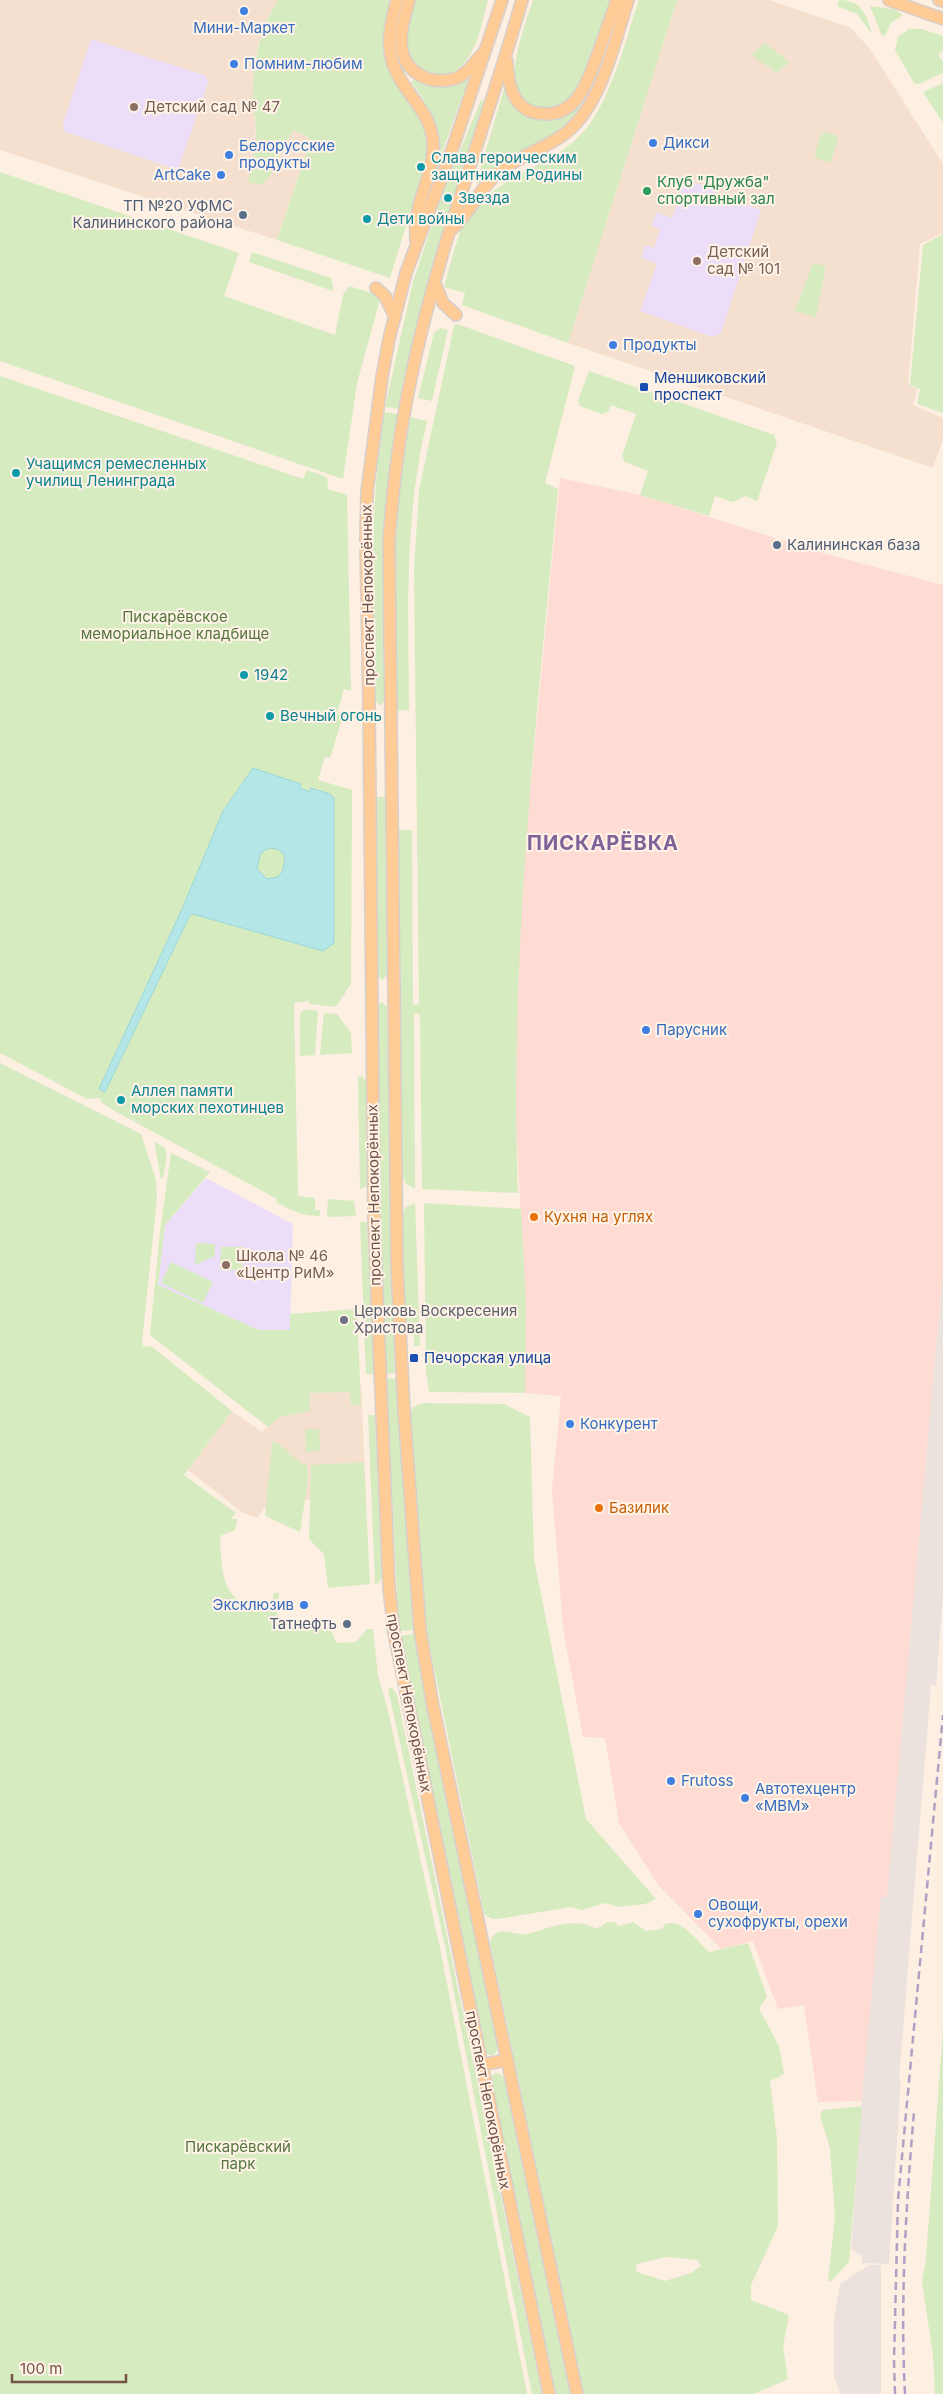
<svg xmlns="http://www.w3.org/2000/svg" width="943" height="2394" font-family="Inter,sans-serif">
<rect width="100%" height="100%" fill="#fdefe1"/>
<g fill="#f5e0cf">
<polygon points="0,0 278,0 269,15 258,45 253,96 256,139 255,155 249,176 268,179 293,130 311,138 277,240 0,150"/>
<polygon points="677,0 769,0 851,28 870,49 943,164 943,233 920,244 908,384 917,389 913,405 943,418 943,439 933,468 568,343"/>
<polygon points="361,1384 366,1497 269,1502 257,1518 243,1513 188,1470 232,1411 262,1432 279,1417 299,1387"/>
</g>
<polygon fill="#fedcd4" points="560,478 640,495 826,554 943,585 943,1271 887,1897 881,1897 862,2101 818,2102 804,2005 778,2009 753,1941 721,1949 659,1886 619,1823 605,1738 583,1737 563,1628 552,1490 561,1396 525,1393 526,1305 515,1111 517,986 524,856"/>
<g fill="#ece2dd">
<polygon points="943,1271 943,1595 936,1685 931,1685 899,2078 901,2079 889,2264 862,2263 862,2256 851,2249 863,2085 881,1897 887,1897"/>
<polygon points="869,2265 881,2265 881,2394 841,2394 834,2378 834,2320 840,2284"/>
</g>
<g fill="#ecdef9">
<polygon points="91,39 204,75 207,78 208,83 178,170 65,132 63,124"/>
<polygon points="685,180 715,189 717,194 761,210 721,333 712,337 640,311 657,264 641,258 645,245 654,248 660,229 652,226 656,212 672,218"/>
<polygon points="206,1178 293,1224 290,1330 259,1330 158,1285 165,1225"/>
</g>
<g fill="#d6ebbf" fill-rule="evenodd">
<path d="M 278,0 L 392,0 C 387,17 382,35 385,53 C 387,66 395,76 402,87 C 427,127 432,137 423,184 L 419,184 L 390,278 L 277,240 L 310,142 L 308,137 L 293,130 L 268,179 L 262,184 L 249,183 C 248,169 255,155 256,141 C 257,126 253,111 253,95 C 253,61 260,29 278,0 Z"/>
<path d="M 414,0 L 488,0 C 482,21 479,45 465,62 C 442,89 408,70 405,38 C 404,26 411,11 414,0 Z"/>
<path d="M 533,0 L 611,0 C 602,25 587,85 568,102 C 559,109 549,109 539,108 C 493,101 525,26 533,0 Z"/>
<path d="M 639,0 L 677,0 L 568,343 L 462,305 L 465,293 L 444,287 C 451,264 456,235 469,215 C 497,175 554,167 585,130 C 612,98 625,40 639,0 Z"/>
<path d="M 839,0 C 861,0 867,14 872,34 L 857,14 L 837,6 Z"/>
<polygon points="870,6 894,9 903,15 891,23 885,35 882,36"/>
<polygon points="909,29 922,29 943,36 943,50 938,54 943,62 943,73 919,84 914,83 895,50 898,37"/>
<polygon points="765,43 789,62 777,73 751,55"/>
<path d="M 470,75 L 439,161 C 436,155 439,146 438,138 C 436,118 424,98 411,82 L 415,79 L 421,82 Z"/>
<polygon points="943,83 943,123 923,92"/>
<path d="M 505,86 C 513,123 550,128 577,107 L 581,109 C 554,143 508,151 480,184 L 476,183 Z"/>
<polygon points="481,100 484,101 413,346 399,409 385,407 413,282 443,191"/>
<polygon points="826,132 837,136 838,140 831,161 826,162 816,158 815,154 821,134"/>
<polygon points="0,172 239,253 224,296 335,335 343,295 349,286 381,296 357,383 343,479 0,361"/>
<polygon points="943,234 943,413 917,404 920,389 910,385 923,245"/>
<polygon points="252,252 331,278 333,284 333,291 249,262"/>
<polygon points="813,263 826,266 816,317 795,311"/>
<path d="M 457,324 L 575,366 L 545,483 L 558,489 C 536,723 509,957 518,1193 L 422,1189 L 420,1019 L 419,1014 L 414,1013 L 415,1189 L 406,1184 L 401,1173 L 398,830 L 412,830 L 413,1005 L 419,1004 L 414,570 L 419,490 L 454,326 Z"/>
<polygon points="441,328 448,330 432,401 418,398 434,333"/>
<polygon points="589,371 774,435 777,443 757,501 745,496 733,502 715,496 709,516 640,495 648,471 625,462 622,456 636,414 611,405 609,411 602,414 580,406 578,400"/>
<path d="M 0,376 L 303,479 L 307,470 L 327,477 L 328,489 L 347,495 L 351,691 L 344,689 L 337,714 L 343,716 L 330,758 L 325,757 L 318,780 L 352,790 L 351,984 L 336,1007 L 309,1004 L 309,1001 L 294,1003 L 298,1196 L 315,1198 L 315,1210 L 320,1210 L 320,1216 C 303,1216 290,1210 276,1202 L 277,1199 L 111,1109 L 101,1102 L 100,1098 L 87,1099 L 0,1053 Z"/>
<path d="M 384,412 L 398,414 L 390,463 L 383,540 L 385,700 L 380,706 L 375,700 C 373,602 369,509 384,412 Z"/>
<path d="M 411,417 L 427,421 C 404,516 408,613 409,710 L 397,711 C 396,614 389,512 411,417 Z"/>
<polygon points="376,797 385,797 387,975 382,980 377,975"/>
<path d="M 382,1002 L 387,1007 L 390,1219 L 395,1373 L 386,1374 C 381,1251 379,1128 378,1005 Z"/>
<polygon points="305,1009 318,1011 315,1055 300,1056 300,1013"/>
<polygon points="324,1013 337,1014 351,1033 352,1053 320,1055"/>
<path d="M 0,1063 L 141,1134 L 156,1180 L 157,1199 L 142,1341 L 143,1347 L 151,1346 L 232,1411 L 184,1475 L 236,1513 L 230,1519 L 238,1519 L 235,1530 L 220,1536 C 222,1562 219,1592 246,1605 C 256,1610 263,1609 271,1603 L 274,1593 L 279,1593 L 277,1618 L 282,1627 L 330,1627 L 336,1643 L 356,1642 L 367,1629 L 373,1629 L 378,1675 L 388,1711 L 440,1948 L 527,2394 L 0,2394 Z"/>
<polygon points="358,1076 363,1077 366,1081 367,1186 360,1189"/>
<polygon points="154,1141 165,1148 167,1155 163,1178 161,1178"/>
<polygon points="171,1153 210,1172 165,1225 158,1285 259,1330 290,1330 290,1314 357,1309 361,1405 351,1406 350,1392 310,1393 310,1411 279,1417 268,1427 150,1335 160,1232"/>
<polygon points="328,1199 354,1201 356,1216 327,1217"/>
<polygon points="415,1203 420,1346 414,1346 414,1335 409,1335 405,1319 402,1215 406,1207"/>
<polygon points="424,1203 521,1209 526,1305 525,1393 429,1392 426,1372"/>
<polygon points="360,1222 367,1222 374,1374 366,1374"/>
<polygon points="196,1243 215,1244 215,1256 195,1265"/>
<polygon points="221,1247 243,1247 242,1270 220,1270"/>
<polygon points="171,1262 213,1282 203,1303 161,1283"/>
<polygon points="396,1378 413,1630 399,1631 386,1379"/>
<polygon points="423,1403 504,1404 530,1417 534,1559 586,1819 656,1899 645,1904 619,1907 605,1903 582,1910 571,1907 498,1919 492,1919 484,1914 427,1633 410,1415 412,1408"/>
<polygon points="368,1415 375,1415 382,1577 379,1583 375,1584"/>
<polygon points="305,1429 319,1429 320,1451 306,1452"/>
<polygon points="275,1441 302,1464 307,1465 308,1481 300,1532 265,1516 272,1442"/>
<polygon points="364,1462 370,1584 328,1588 324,1554 309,1539 311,1465"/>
<polygon points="414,1634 498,2047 497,2051 492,2056 485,2053 399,1636"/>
<polygon points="392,1687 397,1695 542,2394 532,2394 445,1946 388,1689"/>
<path d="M 608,1922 L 614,1922 L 619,1926 L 633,1922 L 646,1931 L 662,1929 L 665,1924 C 682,1918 697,1941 709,1952 L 748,1943 L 767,1996 L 759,2009 L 779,2046 L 784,2074 L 770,2081 L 777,2139 L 778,2226 L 751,2285 L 751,2300 L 789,2315 L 783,2346 L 788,2379 L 754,2394 L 583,2394 L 490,1942 C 497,1922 515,1937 528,1934 C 549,1928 575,1916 597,1929 ZM 667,2257 L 697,2260 L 701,2266 L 691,2273 L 665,2281 L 637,2272 L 636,2264 Z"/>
<polygon points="943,2029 943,2394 935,2394 933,2355 922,2282 926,2258"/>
<polygon points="495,2073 499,2073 504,2078 570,2394 555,2394 490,2082 490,2078"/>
<polygon points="862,2106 849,2262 831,2281 828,2281 835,2217 830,2149 820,2115 823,2110"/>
</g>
<path fill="#b5e6e7" stroke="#9bd7d9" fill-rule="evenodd" d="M 253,768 L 301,784 L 300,788 L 310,792 L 311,788 L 330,794 L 334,798 L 334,943 L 323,951 L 193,914 L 190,915 L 105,1092 L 99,1089 L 183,907 L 223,811 ZM 268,848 L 278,849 L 285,856 L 283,870 L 278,877 L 267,879 L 257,869 L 260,854 Z"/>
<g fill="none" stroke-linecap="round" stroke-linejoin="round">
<defs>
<g id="primary">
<path d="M 397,0 C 391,21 386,42 393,64 C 402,92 431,110 433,142 C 435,169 419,194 416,221 C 415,227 416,234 416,240"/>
<path d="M 409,0 C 405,16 399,33 402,50 C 406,73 430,85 453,79 C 465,76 474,64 482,54"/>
<polyline points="502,0 455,141 406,273 389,339 382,377 367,492 366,540 369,705 374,1219 389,1587 394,1633 549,2394"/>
<path d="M 522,0 C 488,120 442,237 415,359 C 401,420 393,480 389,542 L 397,1267 L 404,1410 L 420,1630 L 432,1701 L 577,2394"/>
<polyline points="889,0 943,19"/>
<polyline points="939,0 943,1"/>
<path d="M 507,61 C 508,80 511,105 532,112 C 576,124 587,82 599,51 C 605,34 611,17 617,0"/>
<path d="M 451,230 C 470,214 478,190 497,174 C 516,157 542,150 563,135 C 601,108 614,43 628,0"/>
<polyline points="435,284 443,303 456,315"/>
<polyline points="376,288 385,296 395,317"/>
<polyline points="481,2065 507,2060"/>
</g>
</defs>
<use href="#primary" stroke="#d8cfcb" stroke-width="14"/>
<use href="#primary" stroke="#ffcb97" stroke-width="11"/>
<g stroke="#b0a0c6" stroke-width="2.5" stroke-dasharray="8 5" stroke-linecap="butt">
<polyline points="895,2394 894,2361 898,2200 943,1715"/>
<path d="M 905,2394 C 900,2300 906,2206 914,2112"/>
</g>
</g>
<g fill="#3f7fe0" stroke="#fff3e8" stroke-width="2">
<circle cx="244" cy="11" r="5"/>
<circle cx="234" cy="64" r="5"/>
<circle cx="653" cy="143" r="5"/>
<circle cx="229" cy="155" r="5"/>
<circle cx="221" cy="175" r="5"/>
<circle cx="613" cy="345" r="5"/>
<circle cx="646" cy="1030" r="5"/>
<circle cx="570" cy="1424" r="5"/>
<circle cx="304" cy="1605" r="5"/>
<circle cx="671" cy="1781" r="5"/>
<circle cx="745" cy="1798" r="5"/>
<circle cx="698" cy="1914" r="5"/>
</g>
<g fill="#8d6e63" stroke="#fff3e8" stroke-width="2">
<circle cx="134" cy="107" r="5"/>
<circle cx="697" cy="261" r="5"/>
<circle cx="226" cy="1265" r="5"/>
</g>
<g fill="#0f9aa8" stroke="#fff3e8" stroke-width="2">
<circle cx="421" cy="167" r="5"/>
<circle cx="448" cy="198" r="5"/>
<circle cx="367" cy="219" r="5"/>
<circle cx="16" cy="473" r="5"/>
<circle cx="244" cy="675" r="5"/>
<circle cx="270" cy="716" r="5"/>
<circle cx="121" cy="1100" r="5"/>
</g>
<circle fill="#2e9e5b" stroke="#fff3e8" stroke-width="2" cx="647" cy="191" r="5"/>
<g fill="#5c6f8a" stroke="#fff3e8" stroke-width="2">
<circle cx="243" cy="215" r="5"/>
<circle cx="777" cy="545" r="5"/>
<circle cx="347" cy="1624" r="5"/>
</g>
<g fill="#1a4fb4" stroke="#fff3e8" stroke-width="2">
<rect x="639" y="382" width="10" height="10" rx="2.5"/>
<rect x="409" y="1353" width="10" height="10" rx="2.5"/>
</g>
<g fill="#e8710a" stroke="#fff3e8" stroke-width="2">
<circle cx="534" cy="1217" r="5"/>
<circle cx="599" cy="1508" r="5"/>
</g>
<circle fill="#6b7280" stroke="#fff3e8" stroke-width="2" cx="344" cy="1320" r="5"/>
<g text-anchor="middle" stroke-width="4" stroke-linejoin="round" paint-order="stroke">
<g font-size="15" fill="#366cbe" stroke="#fff3e8" text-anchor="start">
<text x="244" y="33" text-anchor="middle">Мини-Маркет</text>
<text x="244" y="69">Помним-любим</text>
<text x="663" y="148">Дикси</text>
<text x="239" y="151">Белорусские<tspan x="239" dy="17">продукты</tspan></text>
<text x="211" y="180" text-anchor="end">ArtCake</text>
<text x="623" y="350">Продукты</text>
<text x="656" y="1035">Парусник</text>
<text x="580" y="1429">Конкурент</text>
<text x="294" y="1610" text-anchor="end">Эксклюзив</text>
<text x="681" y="1786">Frutoss</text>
<text x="755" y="1794">Автотехцентр<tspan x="755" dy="17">«МВМ»</tspan></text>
<text x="708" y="1910">Овощи,<tspan x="708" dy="17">сухофрукты, орехи</tspan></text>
</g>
<g font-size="15" fill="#785e54" stroke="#fff3e8" text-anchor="start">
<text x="144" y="112">Детский сад № 47</text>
<text x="707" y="257">Детский<tspan x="707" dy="17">сад № 101</tspan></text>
<text x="236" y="1261">Школа № 46<tspan x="236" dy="17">«Центр РиМ»</tspan></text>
</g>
<g font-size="15" fill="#0d838f" stroke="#fff3e8" text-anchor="start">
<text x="431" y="163">Слава героическим<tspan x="431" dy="17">защитникам Родины</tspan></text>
<text x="458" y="203">Звезда</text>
<text x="377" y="224">Дети войны</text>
<text x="26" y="469">Учащимся ремесленных<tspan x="26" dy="17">училищ Ленинграда</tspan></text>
<text x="254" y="680">1942</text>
<text x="280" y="721">Вечный огонь</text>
<text x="131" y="1096">Аллея памяти<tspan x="131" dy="17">морских пехотинцев</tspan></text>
</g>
<g font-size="15" fill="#27864d" stroke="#fff3e8" text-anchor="start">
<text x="657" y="187">Клуб "Дружба"<tspan x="657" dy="17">спортивный зал</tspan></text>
</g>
<g font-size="15" fill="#4e5e75" stroke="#fff3e8" text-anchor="end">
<text x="233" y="211">ТП №20 УФМС<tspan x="233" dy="17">Калининского района</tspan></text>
<text x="787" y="550" text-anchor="start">Калининская база</text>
<text x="337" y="1629">Татнефть</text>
</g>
<g font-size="15" fill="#164399" stroke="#fff3e8" text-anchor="start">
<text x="654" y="383">Меншиковский<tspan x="654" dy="17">проспект</tspan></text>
<text x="424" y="1363">Печорская улица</text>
</g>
<g font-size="15" fill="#755247" stroke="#fff3e8">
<text transform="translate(368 595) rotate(-91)" y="5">проспект Непокорённых</text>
<text transform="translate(374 1195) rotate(-91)" y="5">проспект Непокорённых</text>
<text transform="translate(409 1703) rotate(79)" y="5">проспект Непокорённых</text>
<text transform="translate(488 2100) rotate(79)" y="5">проспект Непокорённых</text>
</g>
<g font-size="15" fill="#54763c" stroke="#fff3e8">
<text x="175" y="622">Пискарёвское<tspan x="175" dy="17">мемориальное кладбище</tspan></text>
<text x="238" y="2152">Пискарёвский<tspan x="238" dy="17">парк</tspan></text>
</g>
<g font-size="15" fill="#c56008" stroke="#fff3e8" text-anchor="start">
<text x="544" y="1222">Кухня на углях</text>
<text x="609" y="1513">Базилик</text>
</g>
<g font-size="15" fill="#5b616d" stroke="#fff3e8" text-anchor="start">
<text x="354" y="1316">Церковь Воскресения<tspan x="354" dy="17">Христова</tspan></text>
</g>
<g font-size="20" font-weight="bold" letter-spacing="1" fill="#806299" stroke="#fff3e8">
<text x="603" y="850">ПИСКАРЁВКА</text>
</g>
</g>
<path d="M12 2374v8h114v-8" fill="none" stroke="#755247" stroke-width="2.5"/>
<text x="20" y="2374" font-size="15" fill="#755247" stroke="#fff3e8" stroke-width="4" paint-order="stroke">100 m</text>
</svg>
